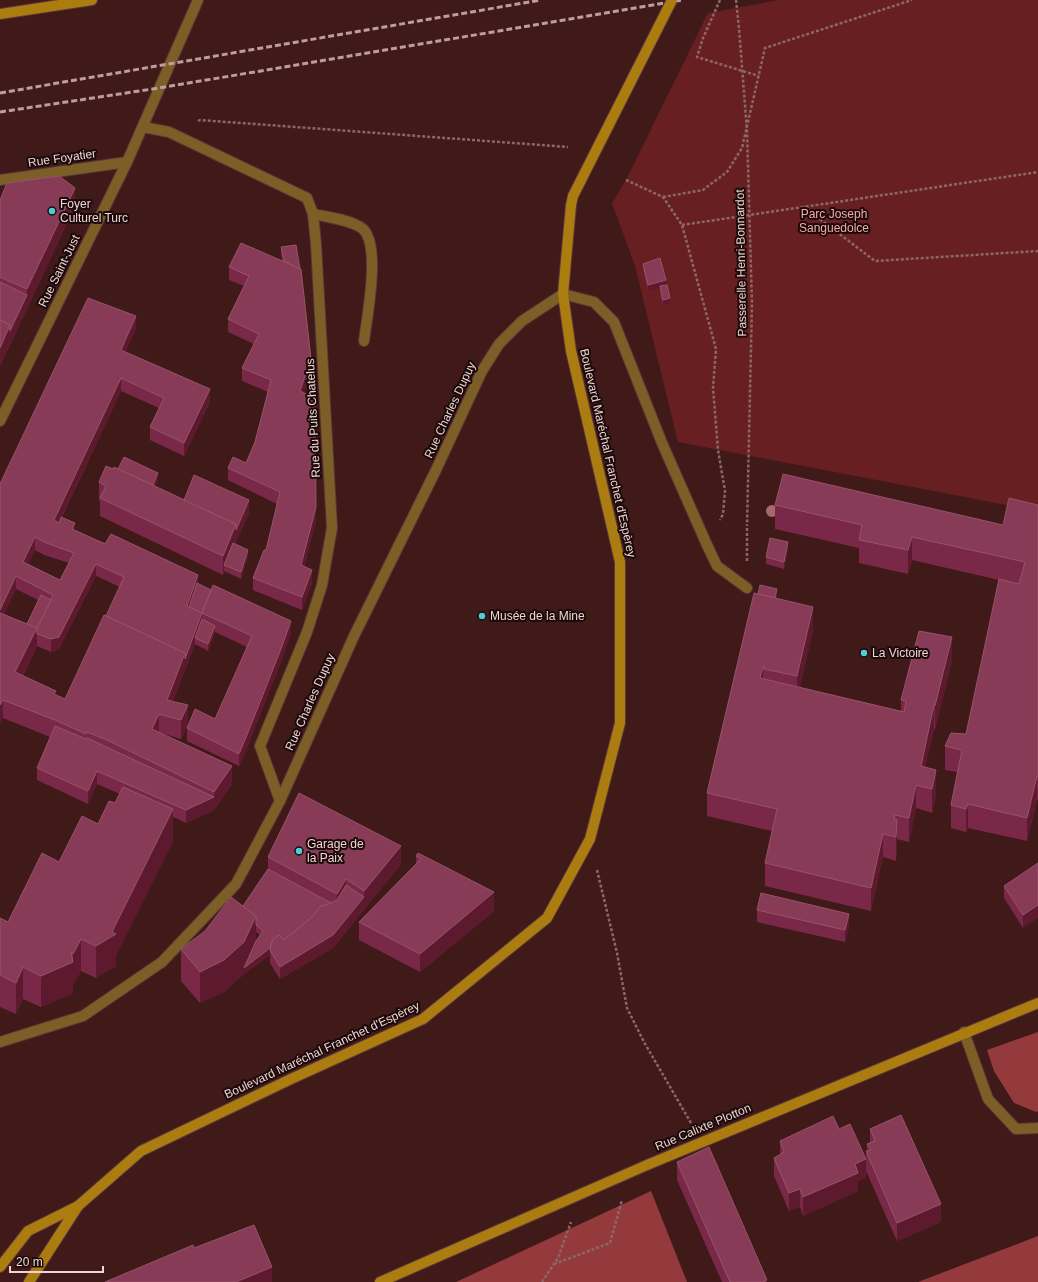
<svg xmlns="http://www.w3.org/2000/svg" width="1038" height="1282" font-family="Arial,sans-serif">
<rect width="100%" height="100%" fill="#401919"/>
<polygon fill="#681f22" points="779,0 1038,0 1038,511 678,442 635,266 612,203 626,180 708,13"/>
<g fill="#953a3c">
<polygon points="1038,1032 1038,1111 1036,1112 1014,1103 994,1071 987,1050"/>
<polygon points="651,1191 687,1282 456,1282"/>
<polygon points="1038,1236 1038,1282 918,1282"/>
</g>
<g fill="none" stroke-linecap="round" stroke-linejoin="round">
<defs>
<g id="lane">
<path d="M 313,214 C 327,217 352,220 363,229 C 381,246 367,317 364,341"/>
<polyline points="563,294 594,302 614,322 662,443 707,545 717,566 747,588"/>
</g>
<g id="street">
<polyline points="143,127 169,132 307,198 313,214 316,244 332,528 322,585 307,632 260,746 280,801"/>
<polyline points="0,180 127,162"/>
<polyline points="0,421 127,162 198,0"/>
<polyline points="964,1032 988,1099 1016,1129 1038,1128"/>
<polyline points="0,1042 83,1016 162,962 236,884 280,801 354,636 436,470 482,371 499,344 522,321 563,294"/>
</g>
<g id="secondary">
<polyline points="0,14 92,0"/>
<polyline points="0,1267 28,1231 78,1206 141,1151 291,1079 423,1019 547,918 590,839 620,723 620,562 571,351 563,294 571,205"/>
<polyline points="29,1282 78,1206"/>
<polyline points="380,1282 647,1165 1038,1003"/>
</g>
</defs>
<use href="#lane" stroke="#5c3737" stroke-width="12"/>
<use href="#street" stroke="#5c3737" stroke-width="12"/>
<use href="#secondary" stroke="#5c3737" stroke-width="12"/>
<g stroke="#8a6867" stroke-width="2.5" stroke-dasharray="3 2" stroke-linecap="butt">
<polyline points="720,0 703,38 697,57 759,76"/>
<polyline points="198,121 200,120 568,147"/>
<polyline points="626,180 663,197 682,225 716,349 713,388 718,450 725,491 723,514 720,520"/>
<polyline points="663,197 703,190 727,172 742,148 765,48 912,0"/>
<polyline points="804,207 875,261 1038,251"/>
<polyline points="682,225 1038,172"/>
<polyline points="747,561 747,526"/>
<polyline points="597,870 617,953 627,1008 644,1042 691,1123"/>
<polyline points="554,1264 610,1243 622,1200"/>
<polyline points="542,1282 558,1258 571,1222"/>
</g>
<use href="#lane" stroke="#7b5f27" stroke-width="10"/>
<use href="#street" stroke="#7b5f27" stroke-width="10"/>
<use href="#secondary" stroke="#ab7d10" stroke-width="10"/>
<g stroke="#bd9e9d" stroke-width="3" stroke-dasharray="6 3" stroke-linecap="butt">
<polyline points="0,93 541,0"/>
<polyline points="0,112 159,88 683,0"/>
</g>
<defs>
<polyline id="secondary-bridge" points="571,205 573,196 672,0"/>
</defs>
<use href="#secondary-bridge" stroke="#5c3737" stroke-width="12" stroke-linecap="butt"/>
<polyline stroke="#8a6867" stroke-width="2.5" stroke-dasharray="3 2" stroke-linecap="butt" points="736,0 739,28 747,131 752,304 747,526"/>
<use href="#secondary-bridge" stroke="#ab7d10" stroke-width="10"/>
</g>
<circle fill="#a56967" cx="772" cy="511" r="6"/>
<g fill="#7a2847" fill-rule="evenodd">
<polygon points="0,200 75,206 0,366"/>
<polygon points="281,247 311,372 303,393 316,520 304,567 312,583 302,610 253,590 253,578 266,550 277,504 228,480 228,468 246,463 255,442 268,392 242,381 242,368 254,344 228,332 228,319 244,286 229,280 229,267 282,261 281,253"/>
<polygon points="643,264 666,285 670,304 663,306 660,293 660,288 648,291 643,270"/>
<path d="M 136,329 L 125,352 L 210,402 L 184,456 L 150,440 L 150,427 L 159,408 L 121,391 L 62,517 L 75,530 L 198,584 L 291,633 L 281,662 L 247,748 L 239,766 L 187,741 L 187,728 L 215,719 L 247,647 L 215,632 L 208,651 L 195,644 L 173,701 L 188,724 L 181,739 L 161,733 L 232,784 L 214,810 L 186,823 L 173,817 L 173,841 L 116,955 L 116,966 L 96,978 L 81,971 L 73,985 L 73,993 L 41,1007 L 23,999 L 16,1014 L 0,1007 L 0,918 L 8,922 L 59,862 L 98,824 L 115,803 L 120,794 L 97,784 L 88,804 L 37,780 L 37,768 L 50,737 L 3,718 L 0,724 L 0,484 ZM 35,550 L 44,555 L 69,563 L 60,580 L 28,564 ZM 96,576 L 120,587 L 106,616 L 65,699 L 56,695 L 23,676 L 37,646 L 51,652 L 59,649 ZM 16,589 L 38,600 L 27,624 L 4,614 Z"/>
<polygon points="113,469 118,469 158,480 155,486 184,500 249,513 235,544 248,556 241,579 224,571 223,575 100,516 100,501 99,501 99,482"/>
<polygon points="775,505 1003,525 1038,505 1038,800 1037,800 1027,841 968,828 966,832 951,828 951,805 957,772 945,770 945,746 966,734 999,580 912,560 908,574 859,563 859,548 775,529"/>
<polygon points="788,549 784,569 766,564 766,557"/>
<polygon points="758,594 777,595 776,598 813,630 800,687 901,711 901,700 952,660 935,730 934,729 925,767 936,794 932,813 916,808 909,842 897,839 896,861 883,857 871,911 765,886 765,863 772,831 707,816 707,793"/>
<polygon points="418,853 494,911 420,972 359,940 359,922 416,864 416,856"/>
<path d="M 268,857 L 401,864 L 333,948 L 280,979 L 270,963 L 270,955 L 244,974 L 224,992 L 200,1003 L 181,981 L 181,949 L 243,906 L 268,869 ZM 256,932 L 260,935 L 256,941 Z"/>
<polygon points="1038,863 1023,928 1004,898 1004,886"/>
<polygon points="757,910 849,927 845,942 757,922"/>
<polygon points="839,1129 866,1159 866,1151 867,1151 867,1144 870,1143 870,1129 941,1222 897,1241 866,1171 866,1178 858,1181 858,1191 803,1216 800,1207 789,1211 774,1176 774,1158 780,1155 780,1141"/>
<polygon points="677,1162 767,1282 722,1282 677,1180"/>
</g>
<g fill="#5d1a2e">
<polygon points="75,188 75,206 10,344 10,331 27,295 27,289"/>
<polygon points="666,280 666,286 648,291 648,285"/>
<polygon points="670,298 670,304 663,306 663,300"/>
<polygon points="136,316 136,329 121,363 121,350"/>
<polygon points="10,325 10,344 0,366 0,348"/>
<polygon points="311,359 311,372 300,404 300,391"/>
<polygon points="121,378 121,391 54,533 54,520"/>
<polygon points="210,389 210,402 184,456 184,443"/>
<polygon points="158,473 158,480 148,502 148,495"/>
<polygon points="249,500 249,513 226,566 224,565 224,571 223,575 223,556 236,524"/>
<polygon points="316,507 316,520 301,578 301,565"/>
<polygon points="75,523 75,536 72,529"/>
<polygon points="35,537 35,550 23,575 23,562"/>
<polygon points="912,537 912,560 908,574 908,550"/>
<polygon points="788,542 788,549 784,569 784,562"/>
<polygon points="248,550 248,556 241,579 241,572"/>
<polygon points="96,564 96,576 59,649 51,652 51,639"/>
<polygon points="312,570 312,583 302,610 302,597"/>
<polygon points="198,575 198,587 189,613 187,606"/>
<polygon points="16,576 16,589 0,622 0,610"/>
<polygon points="777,589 777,595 773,613 773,607"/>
<polygon points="813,607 813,630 797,700 797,676"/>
<polygon points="202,613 202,626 195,638 195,644 167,716 167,700 185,653"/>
<polygon points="291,621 291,633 281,662 247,748 239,766 239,754"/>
<polygon points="215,626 215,632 208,651 208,644"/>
<polygon points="37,628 37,646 15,691 15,672"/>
<polygon points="952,637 952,660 935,730 935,706"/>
<polygon points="763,667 763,690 760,678"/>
<polygon points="3,700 3,718 0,724 0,705"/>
<polygon points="188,705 188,724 181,739 181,720"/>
<polygon points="934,705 934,729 921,786 921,766"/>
<polygon points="159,714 159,733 152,729"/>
<polygon points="232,766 232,784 214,810 186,823 186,810 214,797 214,792"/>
<polygon points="936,770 936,794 932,813 932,789"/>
<polygon points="97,771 97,784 88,804 88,791"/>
<polygon points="1037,776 1037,800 1027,841 1027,818"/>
<polygon points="916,785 916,808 909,842 909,818"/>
<polygon points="968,804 968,828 966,832 966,809"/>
<polygon points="173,809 173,841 116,955 116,966 96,978 96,946 112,932"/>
<polygon points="897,820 897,844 896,861 896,837"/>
<polygon points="883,834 883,857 871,911 871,888"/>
<polygon points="401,846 401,864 364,910 364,891"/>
<polygon points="346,879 346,898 337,906 337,894"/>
<polygon points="494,892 494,911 420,972 420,954"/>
<polygon points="364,897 364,910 333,948 280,979 280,967"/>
<polygon points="1038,905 1038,918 1023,928 1023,915"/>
<polygon points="849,914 849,927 845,942 845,930"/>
<polygon points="256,916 256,947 279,941 270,950 270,955 244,974 224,992 200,1003 200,972"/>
<polygon points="81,939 81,971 73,985 73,954"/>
<polygon points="73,962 73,993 41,1007 41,976"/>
<polygon points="23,967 23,999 16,1014 16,983"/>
<polygon points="866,1159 866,1178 858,1181 858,1191 803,1216 803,1197 855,1164"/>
<polygon points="800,1189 800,1207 789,1211 789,1193"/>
<polygon points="941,1204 941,1222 897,1241 897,1223"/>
<polygon points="272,1267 272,1282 236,1282"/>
</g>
<g fill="#873b56" stroke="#975369" fill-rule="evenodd">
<polygon points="59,176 75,188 27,289 0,277 0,200 7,183"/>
<polygon points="241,243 301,269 311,359 300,391 315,398 316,507 301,565 312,570 302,597 253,578 264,550 266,550 280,492 228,468 233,457 246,463 255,442 271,380 242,368 259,334 228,319 249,276 229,267"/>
<polygon points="296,245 300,269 284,261 281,247"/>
<polygon points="660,258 666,280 648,285 643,264"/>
<polygon points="0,282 27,295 10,331 10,325 0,320"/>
<polygon points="667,285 670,298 663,300 660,286"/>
<path d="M 88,298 L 136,316 L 121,350 L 210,389 L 184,443 L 150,427 L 164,398 L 121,378 L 54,520 L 59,523 L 61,517 L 75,523 L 72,529 L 105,544 L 111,534 L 198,575 L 187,606 L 202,613 L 213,585 L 291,621 L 281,649 L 247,735 L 239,754 L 187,728 L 195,709 L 215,719 L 252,636 L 202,613 L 185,659 L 185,653 L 106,616 L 124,577 L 96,564 L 59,637 L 51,639 L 37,634 L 37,628 L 53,595 L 16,576 L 0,610 L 0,484 ZM 35,537 L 44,542 L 74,553 L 60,580 L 23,562 Z"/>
<polygon points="0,320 10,325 0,348"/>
<polygon points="124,457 158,473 153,485 118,469"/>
<polygon points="106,466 113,469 114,467 236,524 223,556 100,498 106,486 99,482"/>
<polygon points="783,474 1003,525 1009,498 1038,505 1038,777 1037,776 1027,818 968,804 966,809 951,805 962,750 945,746 951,733 966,734 999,579 1019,584 1025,562 912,537 908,550 859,540 862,525 775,505"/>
<polygon points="194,475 249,500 236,530 236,524 184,500"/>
<polygon points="770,538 788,542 784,562 766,557"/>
<polygon points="233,543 248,550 241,572 224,565"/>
<polygon points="197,583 211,590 202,613 189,607"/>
<polygon points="760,585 777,589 775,598 758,594"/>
<polygon points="754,593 813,607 797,676 764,669 765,667 763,667 760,678 904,712 906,701 901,700 919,631 952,637 935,706 934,705 921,766 936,770 932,789 916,785 909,818 895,815 894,819 897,820 896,837 883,834 871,888 765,863 777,809 707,793"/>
<polygon points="41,595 51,600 37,628 27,624"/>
<polygon points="0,613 37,628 15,672 56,691 54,694 65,699 104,615 185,653 167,700 188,705 181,720 159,714 152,729 232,766 214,792 107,740 87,732 86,734 55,720 3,700 0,705"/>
<polygon points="202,619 215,626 208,644 195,638"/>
<polygon points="55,726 86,739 87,738 214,797 186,810 97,771 88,791 37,768"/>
<polygon points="123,787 173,809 112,932 116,934 96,946 81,939 73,954 71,952 73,962 41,976 23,967 16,983 0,975 0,918 8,922 42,853 59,862 82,816 98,824 109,801 115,803"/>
<polygon points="299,793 401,846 364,891 346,879 337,894 268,857"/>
<polygon points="418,853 494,892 420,954 359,922 421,859 416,856"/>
<polygon points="1038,863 1038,905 1023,915 1004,886"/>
<polygon points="268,869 331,903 324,906 322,905 311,918 284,940 279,935 273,939 270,948 244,968 256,941 263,931 256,925 256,916 243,906"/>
<polygon points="346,885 364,897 333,935 280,967 270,950 273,939 279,935 284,940 311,918 322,905 324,906 337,900"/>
<polygon points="761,893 849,914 845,930 757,910"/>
<polygon points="231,897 256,916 244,942 224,960 200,972 181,949 205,931"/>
<polygon points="901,1115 941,1204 897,1223 866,1151 871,1150 867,1144 875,1141 870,1129"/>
<polygon points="833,1116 839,1129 850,1124 866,1159 855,1164 858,1173 803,1197 800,1189 789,1193 774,1158 784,1152 780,1141"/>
<polygon points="709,1147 767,1280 762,1282 730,1282 677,1162"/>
<polygon points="254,1225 272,1267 236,1282 105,1282 193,1245 194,1248"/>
</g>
<g fill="#51ccd5" stroke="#1b0a0a" stroke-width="1.5">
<circle cx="52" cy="211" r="4"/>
<circle cx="482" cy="616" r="4"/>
<circle cx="864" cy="653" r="4"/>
<circle cx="299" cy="851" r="4"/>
</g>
<g text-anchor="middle" stroke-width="4" stroke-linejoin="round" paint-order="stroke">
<g font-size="12" fill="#f0d5d3" stroke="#1b0a0a">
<text transform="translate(62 158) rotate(-8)" y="4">Rue Foyatier</text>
<text transform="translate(741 263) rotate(-91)" y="4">Passerelle Henri-Bonnardot</text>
<text transform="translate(59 271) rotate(-64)" y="4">Rue Saint-Just</text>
<text transform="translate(450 410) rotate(-65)" y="4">Rue Charles Dupuy</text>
<text transform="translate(313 418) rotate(-93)" y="4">Rue du Puits Chatelus</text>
<text transform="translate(608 453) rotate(77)" y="4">Boulevard Maréchal Franchet d'Espèrey</text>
<text transform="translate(310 702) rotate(-66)" y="4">Rue Charles Dupuy</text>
<text transform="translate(322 1050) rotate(-25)" y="4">Boulevard Maréchal Franchet d'Espèrey</text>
<text transform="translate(703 1127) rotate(-23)" y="4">Rue Calixte Plotton</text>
</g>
<g font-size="12" fill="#f0d5d3" stroke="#1b0a0a" text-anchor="start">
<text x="60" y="208">Foyer<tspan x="60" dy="14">Culturel Turc</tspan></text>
<text x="490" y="620">Musée de la Mine</text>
<text x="872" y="657">La Victoire</text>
<text x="307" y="848">Garage de<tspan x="307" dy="14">la Paix</tspan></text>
</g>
<g font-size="12" fill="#f7aaa7" stroke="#1b0a0a">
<text x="834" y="218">Parc Joseph<tspan x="834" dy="14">Sanguedolce</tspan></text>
</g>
</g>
<path d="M10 1266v6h93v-6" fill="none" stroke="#f0d5d3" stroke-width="2"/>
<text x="16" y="1266" font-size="12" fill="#f0d5d3" stroke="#1b0a0a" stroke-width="3" paint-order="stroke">20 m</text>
</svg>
